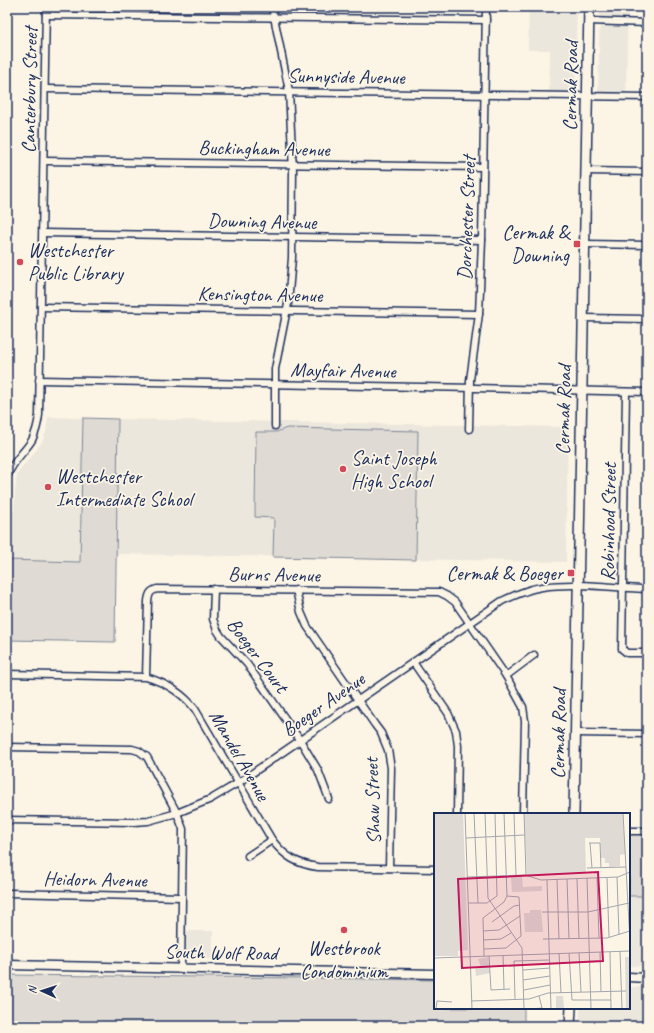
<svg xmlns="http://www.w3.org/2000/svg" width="654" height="1033" font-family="Caveat,sans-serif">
<rect width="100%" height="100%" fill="#fcf5e5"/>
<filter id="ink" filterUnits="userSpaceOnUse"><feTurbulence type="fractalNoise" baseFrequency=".025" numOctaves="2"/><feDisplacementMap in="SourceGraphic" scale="8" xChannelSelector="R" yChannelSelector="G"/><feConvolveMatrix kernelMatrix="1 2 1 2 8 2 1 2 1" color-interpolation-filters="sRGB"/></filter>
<g filter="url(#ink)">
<g fill="#ece7dc">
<polygon points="529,7 577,7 575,94 549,94 550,50 528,50"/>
<polygon points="600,7 628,7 626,96 598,96"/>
<polygon points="48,417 83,418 80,562 7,560 7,541 11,529 11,517 14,510 15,491 17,475 21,468 33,454 42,442 46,432"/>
<polygon points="118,419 568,427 566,562 116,554"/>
<rect x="629" y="896" width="18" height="70"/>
<polygon points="181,931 213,931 213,959 180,958"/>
<polygon points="629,987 647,987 647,1026 580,1026 580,1008 629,1008"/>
</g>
<g fill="#dfdbd4" stroke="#7d8599">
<polygon points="83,418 118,419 115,642 7,640 7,560 80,562"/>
<polygon points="287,428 418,431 416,560 273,557 274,518 255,517 256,432 276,432"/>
<polygon points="629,834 647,835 647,896 629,896"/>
<polygon points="7,975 306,978 435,980 435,1008 524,1008 524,1026 7,1026"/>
</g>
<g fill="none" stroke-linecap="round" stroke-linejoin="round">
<defs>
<g id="street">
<polyline points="272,7 289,91 293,171 292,258 288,304 275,369 275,426"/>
<polyline points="46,15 486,20"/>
<polyline points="589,21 647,23"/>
<polyline points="45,89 647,97"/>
<polyline points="44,161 483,167"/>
<polyline points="586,171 647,172"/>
<polyline points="43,233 482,240"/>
<polyline points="585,244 647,245"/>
<polyline points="41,307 479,314"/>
<polyline points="583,318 647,319"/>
<polyline points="39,380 475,388 647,392"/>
<polyline points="626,392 622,649 627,653 647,653"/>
<polyline points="469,429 470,380 479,314 482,240 486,7"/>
<path d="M 7,477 C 13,460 24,453 32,440 C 36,432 38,424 39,415 L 46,7"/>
<polyline points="214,589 213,619 217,630 221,636 247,664 300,740 318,770 329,799"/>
<polyline points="296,590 301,612 307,626 375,725 381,733 388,750 391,768 389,868"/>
<polyline points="413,662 448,713 456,731 458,746 457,814"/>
<path d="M 7,674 L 146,677 C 166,683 182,692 195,709 L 272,840 C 285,857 297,864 318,867 L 435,869"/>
<polyline points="506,676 534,655"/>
<path d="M 146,677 L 148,601 C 149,594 150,591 157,589 L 439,592 L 447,596 L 455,602 L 506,676 L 523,707 L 525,721 L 523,814"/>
<polyline points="576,733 647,734"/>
<polyline points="7,747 132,749 139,751 147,757 177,813 183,829 181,968"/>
<path d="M 7,820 L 134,822 L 148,821 L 177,813 L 211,799 L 238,783 L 502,601 C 515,595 528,589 542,587 C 577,582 613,588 647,589"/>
<polyline points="629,831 647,831"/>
<polyline points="248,856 272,840"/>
<polyline points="7,893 182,897"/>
</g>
<g id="secondary">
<polyline points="7,965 435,974"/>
<polyline points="629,977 647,978"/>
</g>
<g id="primary">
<polyline points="574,814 589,7"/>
<polyline points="570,1026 571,1008"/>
</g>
</defs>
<use href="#street" stroke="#1b2f5e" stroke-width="9"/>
<use href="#secondary" stroke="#1b2f5e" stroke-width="11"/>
<use href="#primary" stroke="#1b2f5e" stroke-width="12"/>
<use href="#street" stroke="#fcf5e5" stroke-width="6"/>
<use href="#secondary" stroke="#fcf5e5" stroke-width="8"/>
<use href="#primary" stroke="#fcf5e5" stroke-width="9"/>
</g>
</g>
<g fill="#d1495b" stroke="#fcf5e5" stroke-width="1.5">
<rect x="573" y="240" width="8" height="8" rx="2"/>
<circle cx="20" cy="262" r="4"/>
<circle cx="343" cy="469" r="4"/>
<circle cx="48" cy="487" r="4"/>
<rect x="567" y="569" width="8" height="8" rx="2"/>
<circle cx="344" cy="930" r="4"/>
</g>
<g text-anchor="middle" stroke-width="3.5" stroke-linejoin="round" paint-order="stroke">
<g font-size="20" fill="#1b2f5e" stroke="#fcf5e5">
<text transform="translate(346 76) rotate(1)" y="7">Sunnyside Avenue</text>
<text transform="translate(570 86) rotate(-89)" y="7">Cermak Road</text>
<text transform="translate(29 90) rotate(-89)" y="7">Canterbury Street</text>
<text transform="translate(264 148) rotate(1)" y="7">Buckingham Avenue</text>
<text transform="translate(466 218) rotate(-88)" y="7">Dorchester Street</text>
<text transform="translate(262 221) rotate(1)" y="7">Downing Avenue</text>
<text transform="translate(260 294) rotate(1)" y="7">Kensington Avenue</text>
<text transform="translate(343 370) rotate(1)" y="7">Mayfair Avenue</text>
<text transform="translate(563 410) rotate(-89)" y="7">Cermak Road</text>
<text transform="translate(608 522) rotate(-89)" y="7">Robinhood Street</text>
<text transform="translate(274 574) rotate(1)" y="7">Burns Avenue</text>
<text transform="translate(258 655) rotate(53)" y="7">Boeger Court</text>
<text transform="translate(323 704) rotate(-35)" y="7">Boeger Avenue</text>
<text transform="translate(558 734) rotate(-89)" y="7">Cermak Road</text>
<text transform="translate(240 755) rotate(60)" y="7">Mandel Avenue</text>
<text transform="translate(372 801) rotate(-92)" y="7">Shaw Street</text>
<text transform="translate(95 879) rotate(1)" y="7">Heidorn Avenue</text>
<text transform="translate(221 952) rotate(1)" y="7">South Wolf Road</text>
</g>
<g font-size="20" fill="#1b2f5e" stroke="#fcf5e5" text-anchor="start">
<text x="569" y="239" text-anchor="end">Cermak &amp;<tspan x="569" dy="23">Downing</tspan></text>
<text x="28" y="257">Westchester<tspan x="28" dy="23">Public Library</tspan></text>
<text x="351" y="465">Saint Joseph<tspan x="351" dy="23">High School</tspan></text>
<text x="56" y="483">Westchester<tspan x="56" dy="23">Intermediate School</tspan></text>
<text x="563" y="580" text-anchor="end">Cermak &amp; Boeger</text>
<text x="344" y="955" text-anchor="middle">Westbrook<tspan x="344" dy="23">Condominium</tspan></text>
</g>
</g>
<g transform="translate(434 813)">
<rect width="196" height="196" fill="#fcf5e5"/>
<path d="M 0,0 L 29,0 L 34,137 L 24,138 L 24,143 L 0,143 ZM 90,0 L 189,0 L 191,41 L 186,42 L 186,53 L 175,54 L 175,50 L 171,50 L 171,45 L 167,45 L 166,25 L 151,25 L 152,60 L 93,62 ZM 88,63 L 89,74 L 108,73 L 108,78 L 78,79 L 77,64 ZM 96,97 L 107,97 L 109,119 L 91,119 L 90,100 L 96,100 ZM 196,140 L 196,196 L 192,196 L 191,144 L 195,144 ZM 54,144 L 56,160 L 42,163 L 41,154 L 47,154 L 44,146 ZM 122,183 L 129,183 L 130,196 L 122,196 Z" fill="#dfdbd4"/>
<path fill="none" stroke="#a2a6af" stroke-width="1" d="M 31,0 L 38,196M 40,0 L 44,90M 51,0 L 54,85 L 88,135 L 90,196M 80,0 L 82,62M 90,0 L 92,62M 189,0 L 196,129M 32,25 L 90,22M 155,30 L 166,30 L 167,55M 156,30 L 158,55M 153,55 L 192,54M 33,64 L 91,62 L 107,67 L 133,66 L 184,64 L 196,59M 183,64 L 185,122M 153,65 L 157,196M 163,65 L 165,125M 173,65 L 175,124M 123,66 L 125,126M 133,66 L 135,126M 143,66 L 145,126M 113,67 L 117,196M 34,90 L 53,90 L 63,83 L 61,0M 108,99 L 154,99 L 195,90M 58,109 L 80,93 L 86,92M 49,118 L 65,117 L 86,103M 109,126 L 173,125 L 196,118M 49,127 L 67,126 L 77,120M 50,136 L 72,135 L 87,123 L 85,84 L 73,83M 186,138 L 188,196M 166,139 L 167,179M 176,139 L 177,196M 125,140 L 127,180M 135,140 L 138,187 L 177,187M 145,140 L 147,179M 69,142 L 70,176M 50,143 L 49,105 L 70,89 L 73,83 L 70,0M 55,143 L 57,177 L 76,176M 0,145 L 196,138M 89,157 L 116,155M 89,167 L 116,163M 90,177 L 116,172M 81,186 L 80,148 L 115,147M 37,188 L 95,186 L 114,180 L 192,178M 2,196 L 3,188 L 18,189M 96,196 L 108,195 L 105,183"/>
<path fill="#c2185b" fill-opacity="0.15" stroke="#c2185b" stroke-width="2" d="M 164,59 L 169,148 L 28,155 L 24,66 Z"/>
<rect width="196" height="196" fill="none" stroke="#1b2f5e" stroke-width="2"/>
</g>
<rect width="654" height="1033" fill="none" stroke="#fcf5e5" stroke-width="24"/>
<rect x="12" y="12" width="630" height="1009" fill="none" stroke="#1b2f5e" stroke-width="1.5" filter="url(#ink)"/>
<g transform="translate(42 991) rotate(273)" stroke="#fcf5e5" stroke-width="3" paint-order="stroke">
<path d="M0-3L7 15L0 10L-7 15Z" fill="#1b2f5e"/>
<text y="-6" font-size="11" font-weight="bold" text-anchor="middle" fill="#1b2f5e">N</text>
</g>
</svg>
